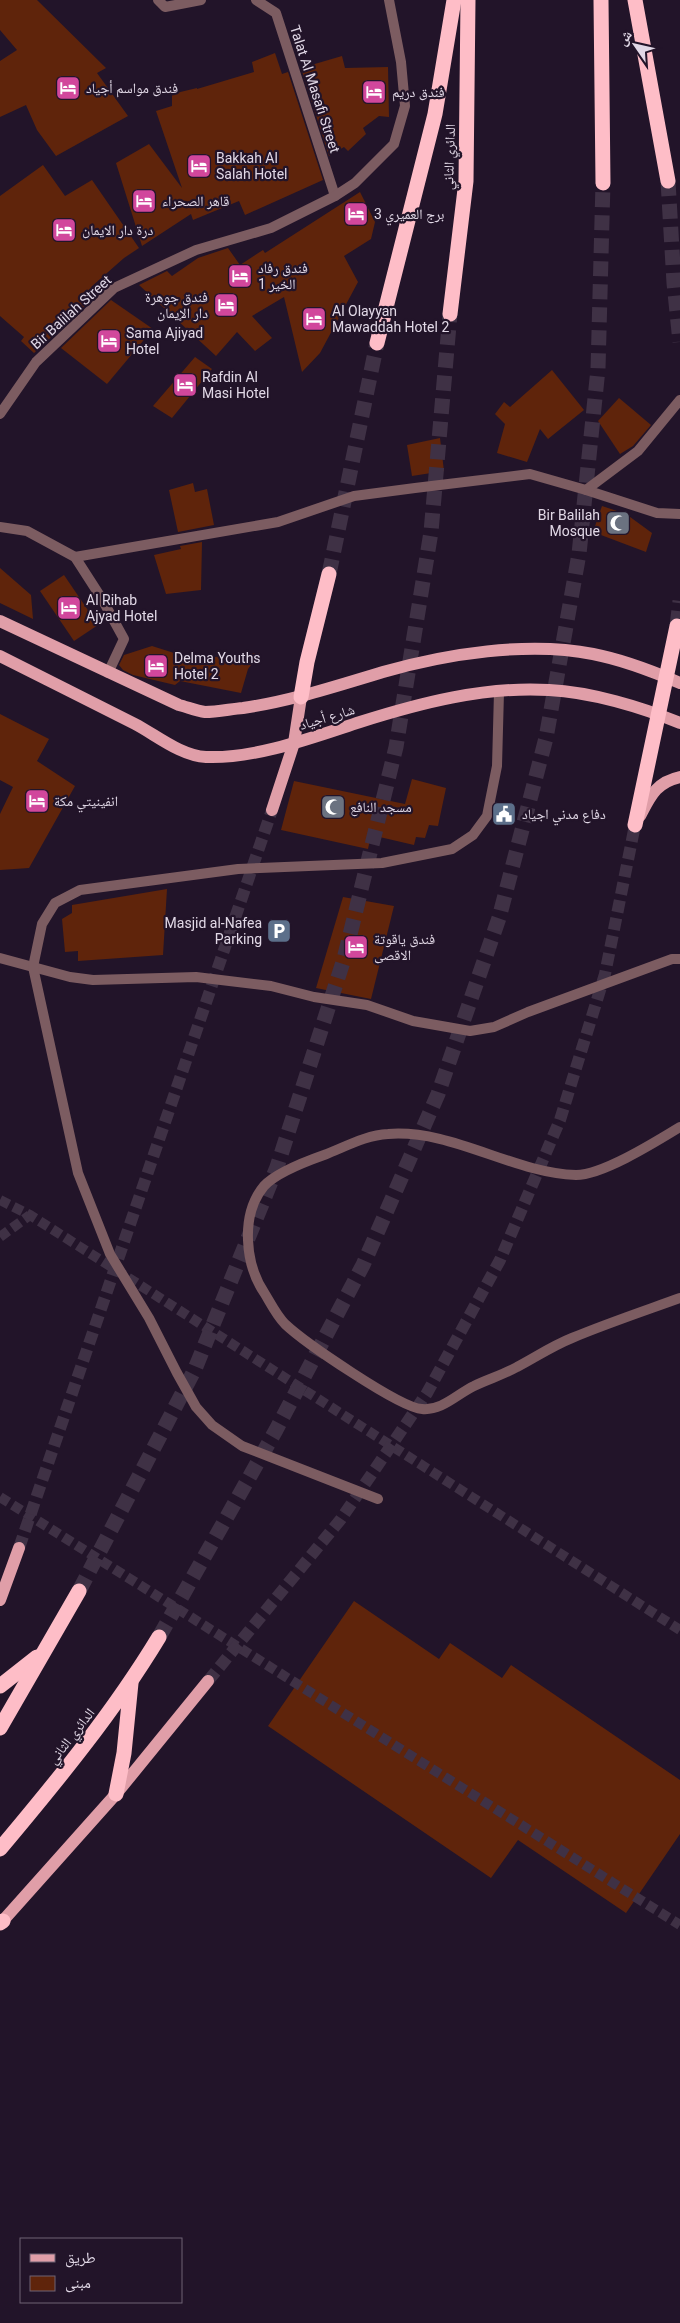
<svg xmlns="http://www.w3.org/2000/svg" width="680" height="2323" font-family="Roboto,'Noto Naskh Arabic',sans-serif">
<rect width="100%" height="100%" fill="#221429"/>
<g fill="#5f240b">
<polygon points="0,0 37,0 106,68 97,73 128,116 56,156 37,130 26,105 0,117 0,61 17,50 0,30"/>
<polygon points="275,53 282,74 288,72 323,180 245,215 239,201 193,220 191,214 142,246 116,163 149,144 182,188 156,111 172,106 172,94 197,88 197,89 254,72 252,62"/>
<polygon points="342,56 345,68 388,67 389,117 379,116 363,128 366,134 348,151 344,147 329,156 301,68"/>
<polygon points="43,165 65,196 92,180 139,248 124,258 91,287 99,293 34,353 21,341 24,337 0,316 0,196"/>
<polygon points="360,192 375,222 371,239 344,256 358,282 320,353 302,372 284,297 252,316 272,338 255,351 237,332 216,356 139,285 167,271 172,276 198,258 228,248 240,265 263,250 265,253"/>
<polygon points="111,300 153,329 107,384 61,348"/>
<polygon points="195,357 212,369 172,418 153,406"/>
<polygon points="552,370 584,410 548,439 540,429 527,462 497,453 505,424 495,414 504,402 510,407"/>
<polygon points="619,398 651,425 633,446 620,454 598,421"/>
<polygon points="440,438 444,471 412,476 407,445"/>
<polygon points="193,483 195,492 207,489 214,525 178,532 169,490"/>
<polygon points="602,506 626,514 652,533 646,552 593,532"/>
<polygon points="202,542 201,590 166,594 154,555 181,549 180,546"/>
<polygon points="0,568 31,595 33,619 0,603"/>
<polygon points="64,575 98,625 74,641 40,591"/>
<polygon points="152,646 193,659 260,653 248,669 241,693 180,681 175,685 133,675 123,670 119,665 124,655"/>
<polygon points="0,714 49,739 37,761 75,786 29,868 0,870 0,814 13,787 0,780"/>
<polygon points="412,779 446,788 438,826 429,825 425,838 416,837 414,845 371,835 368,849 281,830 294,781 405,804"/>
<polygon points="167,889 163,955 78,961 78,951 65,952 62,919 72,913 72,905"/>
<polygon points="343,897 394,906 371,999 316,988"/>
<polygon points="354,1601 439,1659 450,1643 502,1678 511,1665 680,1780 680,1834 626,1913 518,1840 491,1878 268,1726"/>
</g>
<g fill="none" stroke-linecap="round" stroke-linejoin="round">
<polyline stroke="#3f3145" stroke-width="10" stroke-dasharray="10 5" stroke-linecap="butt" points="0,1237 30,1215"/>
<g stroke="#3f3145" stroke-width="10" stroke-dasharray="10 5" stroke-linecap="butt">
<polyline points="0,1200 30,1215 680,1630"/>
<polyline points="0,1497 680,1925"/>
</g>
<g stroke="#3f3145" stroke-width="12" stroke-dasharray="12 6" stroke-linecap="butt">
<polyline points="19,1548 272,810"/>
<polyline points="208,1681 341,1519 427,1393 500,1260 560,1120 605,974 635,825"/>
</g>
<g stroke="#3f3145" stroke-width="15" stroke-dasharray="15 8" stroke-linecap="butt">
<polyline points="668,181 674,283 680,342"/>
<polyline points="329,574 377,343"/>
<polyline points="677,626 680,601"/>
<polyline points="79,1591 195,1369 277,1167 344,959 396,747 431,532 450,314"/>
<polyline points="159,1637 276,1430 363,1265 438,1094 499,918 546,738 579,554 598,369 603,183"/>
</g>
<g stroke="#7c5c61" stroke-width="10">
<polyline points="158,0 165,7 201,0"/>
<polyline points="256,0 276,13 335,196"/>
<polyline points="0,414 36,362 114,288 196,250 271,228 335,196 355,183 394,144 405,106 401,62 389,0"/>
<polyline points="586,490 657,513 680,514"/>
<polyline points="0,527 27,531 75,557 102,599 124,639 108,673"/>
<polyline points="75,557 278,522 354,496 415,488 530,474 586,490 638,451 680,400"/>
<polyline points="0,958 70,977 93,980 196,977 271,986 314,997 367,1005 413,1021 470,1031 494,1027 528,1012 672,959 680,959"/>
<path d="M 680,1127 C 657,1141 603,1175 576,1175 C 512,1173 453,1129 388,1134 C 366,1135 345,1147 324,1155 C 307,1161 276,1173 264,1186 C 240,1215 245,1265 265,1294 C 271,1304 277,1316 285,1324 C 304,1342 400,1408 422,1409 C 442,1411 457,1394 474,1386 C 488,1379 503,1375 517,1367 C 536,1357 552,1346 572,1338 C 608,1323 644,1311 680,1298"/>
<polyline points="378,1499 242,1446 212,1425 196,1407 177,1373 149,1318 110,1254 78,1173 33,967 42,924 55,903 80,890 238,869 382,863 452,849 473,835 487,816 497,766 499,692"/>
</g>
<g stroke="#e09ea8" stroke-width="12">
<path d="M 0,621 L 179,705 C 187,707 197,711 205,712 C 217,712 231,709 243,708 C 291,701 336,686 383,672 C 446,654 528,641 593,654 C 624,660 652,671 680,683"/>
<path d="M 0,656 C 45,679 90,701 135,724 C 156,735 181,756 206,757 C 256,759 314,737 360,722 C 420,703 485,686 549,690 C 591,692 641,707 680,723"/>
<polyline points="272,810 294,743 301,697"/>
<path d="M 640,816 C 650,797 656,782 680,777"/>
<polyline points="0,1600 19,1548"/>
<polyline points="0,1924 116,1794 208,1681"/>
</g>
<g stroke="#febdc7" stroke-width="15">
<polyline points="601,0 603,183"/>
<polyline points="635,0 668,181"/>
<polyline points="450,314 466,181 468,0"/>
<polyline points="377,343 435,114 454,0"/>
<polyline points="301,697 307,662 329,574"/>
<polyline points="635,825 677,626"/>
<polyline points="0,1686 37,1657"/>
<polyline points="0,1728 79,1591"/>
<polyline points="116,1794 124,1753 131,1683"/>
<path d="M 0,1849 C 57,1781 113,1713 159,1637"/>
<polyline points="0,1923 3,1921"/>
</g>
</g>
<defs>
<symbol id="hotel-square" viewBox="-11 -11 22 22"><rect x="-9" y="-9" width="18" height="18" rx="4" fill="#d1479c" stroke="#221429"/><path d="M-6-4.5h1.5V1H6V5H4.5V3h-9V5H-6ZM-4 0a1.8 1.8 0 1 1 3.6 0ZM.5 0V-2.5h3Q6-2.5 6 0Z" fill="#fff"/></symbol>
<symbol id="mosque-square" viewBox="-11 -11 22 22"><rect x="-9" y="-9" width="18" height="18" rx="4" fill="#6b7280" stroke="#221429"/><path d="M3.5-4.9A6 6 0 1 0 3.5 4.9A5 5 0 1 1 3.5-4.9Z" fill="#fff"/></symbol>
<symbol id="civic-square" viewBox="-11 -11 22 22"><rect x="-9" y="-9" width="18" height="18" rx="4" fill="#5c6f8a" stroke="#221429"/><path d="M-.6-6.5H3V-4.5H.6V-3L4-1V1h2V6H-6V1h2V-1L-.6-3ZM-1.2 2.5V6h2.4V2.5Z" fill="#fff"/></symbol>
<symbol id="parking-square" viewBox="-11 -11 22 22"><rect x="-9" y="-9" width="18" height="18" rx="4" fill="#5c6f8a" stroke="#221429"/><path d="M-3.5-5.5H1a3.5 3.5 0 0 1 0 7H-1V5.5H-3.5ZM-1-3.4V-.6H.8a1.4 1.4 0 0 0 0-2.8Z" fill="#fff"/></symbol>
</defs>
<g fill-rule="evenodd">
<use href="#hotel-square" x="54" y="74" width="28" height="28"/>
<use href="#hotel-square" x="360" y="78" width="28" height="28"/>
<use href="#hotel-square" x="185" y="152" width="28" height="28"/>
<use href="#hotel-square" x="130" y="187" width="28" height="28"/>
<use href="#hotel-square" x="342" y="200" width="28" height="28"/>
<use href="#hotel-square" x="50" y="216" width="28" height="28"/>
<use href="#hotel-square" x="226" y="262" width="28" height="28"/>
<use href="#hotel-square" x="212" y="291" width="28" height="28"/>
<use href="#hotel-square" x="300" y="305" width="28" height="28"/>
<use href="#hotel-square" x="95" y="327" width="28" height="28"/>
<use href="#hotel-square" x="171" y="371" width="28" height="28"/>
<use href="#mosque-square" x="604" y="509" width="28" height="28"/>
<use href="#hotel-square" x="55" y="594" width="28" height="28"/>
<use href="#hotel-square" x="142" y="652" width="28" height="28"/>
<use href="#hotel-square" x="23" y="787" width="28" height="28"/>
<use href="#mosque-square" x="319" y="793" width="28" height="28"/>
<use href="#civic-square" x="490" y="800" width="28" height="28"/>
<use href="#parking-square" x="265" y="917" width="28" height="28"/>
<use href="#hotel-square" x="342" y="933" width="28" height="28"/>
</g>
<g text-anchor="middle" stroke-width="4.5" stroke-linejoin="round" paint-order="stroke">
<g font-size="14" fill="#e1d8e6" stroke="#221429" text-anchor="start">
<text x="86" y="93">فندق مواسم أجياد</text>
<text x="392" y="97">فندق دريم</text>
<text x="216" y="163">Bakkah Al<tspan x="216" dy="16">Salah Hotel</tspan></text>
<text x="162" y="206">قاهر الصحراء</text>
<text x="374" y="219">برج العميري 3</text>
<text x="82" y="235">درة دار الايمان</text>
<text x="258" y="273">فندق رفاد<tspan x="258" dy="16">الخير 1</tspan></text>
<text x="208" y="302" text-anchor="end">فندق جوهرة<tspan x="208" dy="16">دار الإيمان</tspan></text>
<text x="332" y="316">Al Olayyan<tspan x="332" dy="16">Mawaddah Hotel 2</tspan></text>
<text x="126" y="338">Sama Ajiyad<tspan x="126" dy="16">Hotel</tspan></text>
<text x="202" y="382">Rafdin Al<tspan x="202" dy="16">Masi Hotel</tspan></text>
<text x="600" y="520" text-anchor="end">Bir Balilah<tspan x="600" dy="16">Mosque</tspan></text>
<text x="86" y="605">Al Rihab<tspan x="86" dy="16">Ajyad Hotel</tspan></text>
<text x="174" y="663">Delma Youths<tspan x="174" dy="16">Hotel 2</tspan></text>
<text x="54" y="806">انفينيتي مكة</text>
<text x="350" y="812">مسجد النافع</text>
<text x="522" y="819">دفاع مدني اجياد</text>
<text x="262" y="928" text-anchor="end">Masjid al-Nafea<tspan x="262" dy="16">Parking</tspan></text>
<text x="374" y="944">فندق ياقوتة<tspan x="374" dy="16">الاقصى</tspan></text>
</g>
<g font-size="14" fill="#e1d8e6" stroke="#221429">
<text transform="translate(315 89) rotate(72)" y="5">Talat Al Masafi Street</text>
<text transform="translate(449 157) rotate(-88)" y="5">الدائري الثاني</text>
<text transform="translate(71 312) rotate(-42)" y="5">Bir Balilah Street</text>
<text transform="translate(327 717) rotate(-17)" y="5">شارع أجياد</text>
<text transform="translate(71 1736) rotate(-52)" y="5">الدائري الثاني</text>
</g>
</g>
<rect x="20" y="2238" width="162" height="65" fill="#221429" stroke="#6e6275"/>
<rect x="30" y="2254" width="25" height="8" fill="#e09ea8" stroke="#6e6275"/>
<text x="65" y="2263" font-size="15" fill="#e1d8e6">طريق</text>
<rect x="30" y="2276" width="25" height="15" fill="#5f240b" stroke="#6e6275"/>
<text x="65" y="2288" font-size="15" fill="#e1d8e6">مبنى</text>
<g transform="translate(635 45) rotate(304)" stroke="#221429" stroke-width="4" paint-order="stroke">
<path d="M0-4L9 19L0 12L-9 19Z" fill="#e1d8e6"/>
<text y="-8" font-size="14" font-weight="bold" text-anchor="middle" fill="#e1d8e6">ش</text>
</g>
</svg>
